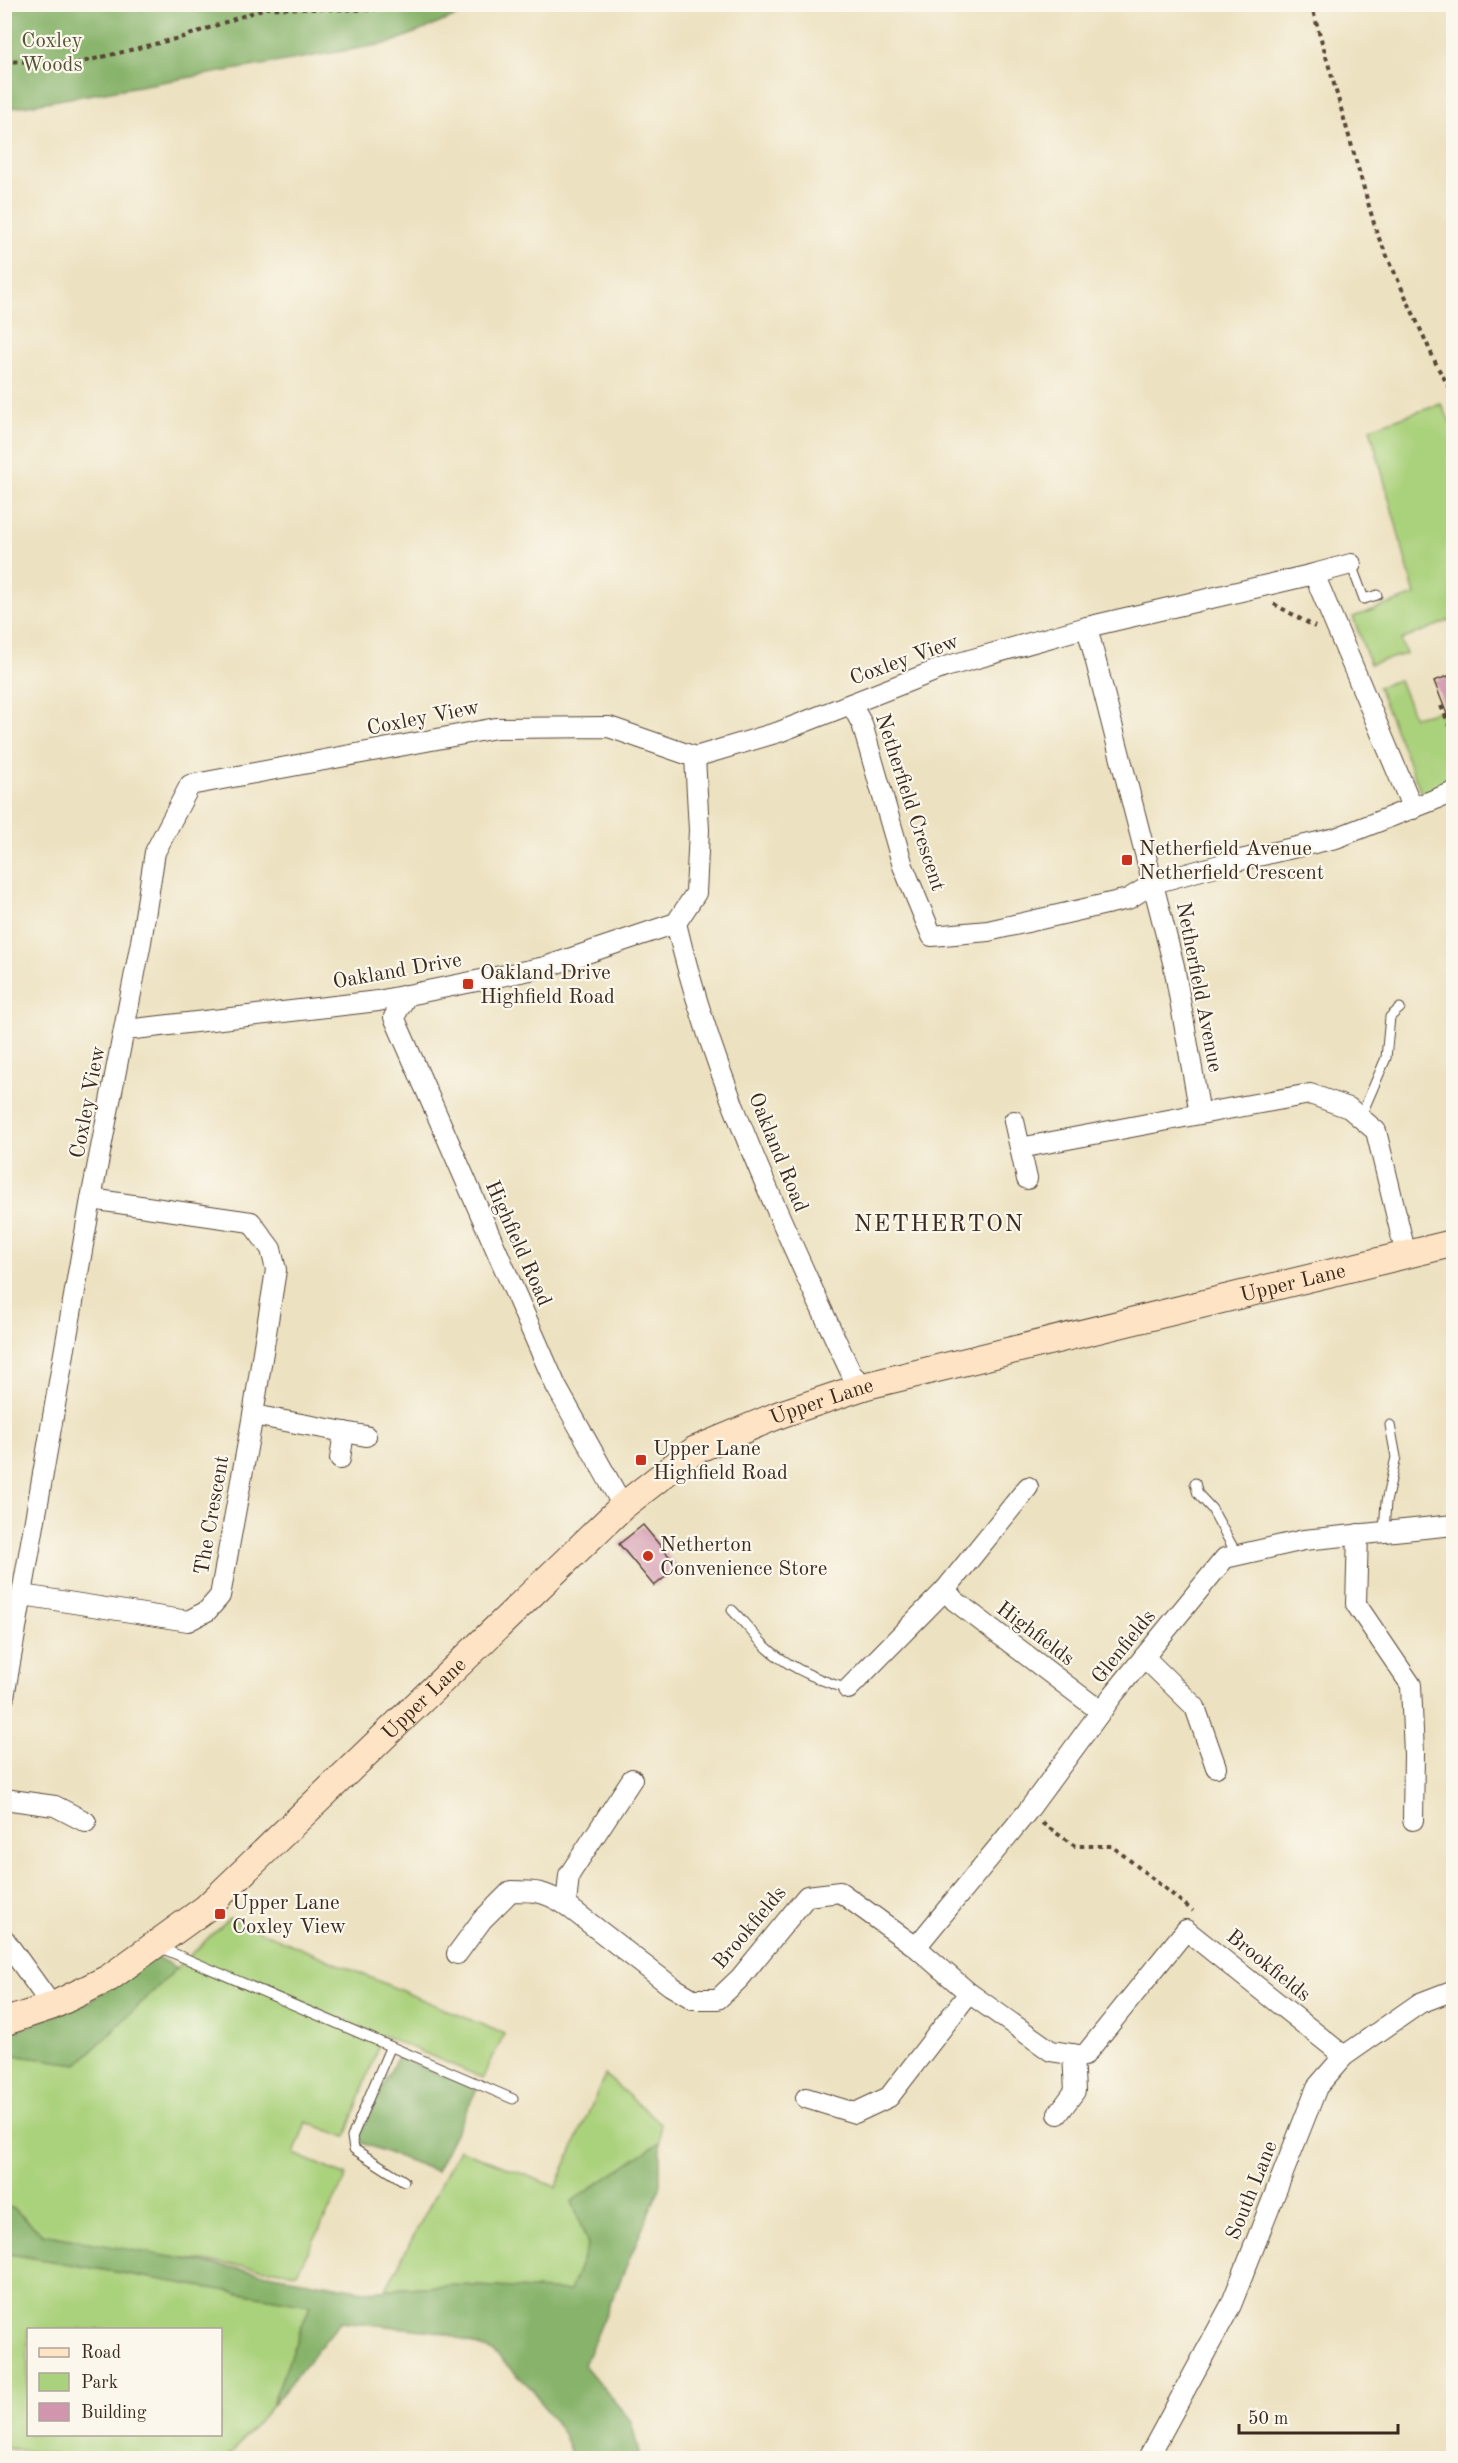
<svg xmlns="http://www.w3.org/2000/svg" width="1458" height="2463" font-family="'Old Standard TT',serif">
<rect width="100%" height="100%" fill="#fbf7ec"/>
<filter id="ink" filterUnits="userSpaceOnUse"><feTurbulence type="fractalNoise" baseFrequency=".0167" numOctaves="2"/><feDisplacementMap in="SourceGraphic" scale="12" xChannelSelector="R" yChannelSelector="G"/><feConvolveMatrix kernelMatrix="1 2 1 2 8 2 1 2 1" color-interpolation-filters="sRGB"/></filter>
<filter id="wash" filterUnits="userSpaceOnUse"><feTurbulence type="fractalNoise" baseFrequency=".008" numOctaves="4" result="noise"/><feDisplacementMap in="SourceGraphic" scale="24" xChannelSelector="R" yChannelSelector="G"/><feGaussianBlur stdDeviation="1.35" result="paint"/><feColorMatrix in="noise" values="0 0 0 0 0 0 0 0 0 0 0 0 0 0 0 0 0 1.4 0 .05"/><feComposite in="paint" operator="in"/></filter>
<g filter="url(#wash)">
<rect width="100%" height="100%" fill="#ece1c0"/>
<g fill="#aad17b" stroke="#727e4c" stroke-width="1.5" fill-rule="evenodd">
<polygon points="1441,404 1453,427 1453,619 1401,640 1406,654 1370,664 1353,617 1415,595 1370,428"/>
<polygon points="1399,680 1414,717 1440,711 1453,745 1453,782 1423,797 1378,687"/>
<polygon points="229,1918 504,2034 483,2078 382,2035 346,2137 306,2122 294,2154 347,2176 297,2273 148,2254 42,2234 14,2209 5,2206 4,2054 78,2064"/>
<polygon points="605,2075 660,2123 660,2142 572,2201 588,2245 570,2291 458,2285 386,2289 459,2149 556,2187"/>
<path d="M 4,2253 L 310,2305 L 271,2407 L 227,2458 L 82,2458 L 5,2448 ZM 28,2330 L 220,2330 L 220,2434 L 28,2434 Z"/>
</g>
<g fill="#87b36b" stroke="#616e44" stroke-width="1.5">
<polygon points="5,4 484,4 484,5 390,43 5,109"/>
<polygon points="156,1956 177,1968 78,2064 5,2054 5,2035 90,2001"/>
<polygon points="397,2057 477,2089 436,2171 357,2141"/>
<polygon points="660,2142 660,2187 584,2365 631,2421 640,2458 573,2458 563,2434 532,2389 493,2352 442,2332 341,2321 271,2407 310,2305 5,2253 5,2206 14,2209 42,2234 364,2291 458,2285 570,2291 588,2245 572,2201"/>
</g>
<g id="blocks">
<g fill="#d295ae">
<polygon points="1454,674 1454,727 1452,727 1434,681"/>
<polygon points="643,1525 678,1567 654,1586 619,1544"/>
</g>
</g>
</g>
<g filter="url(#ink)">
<use href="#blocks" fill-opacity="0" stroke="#564536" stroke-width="1.5"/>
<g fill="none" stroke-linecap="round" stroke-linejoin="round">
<defs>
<g id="lane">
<polyline points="1351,564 1364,599 1377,595"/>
<polyline points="1360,1118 1386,1058 1390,1017 1400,1008"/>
<polyline points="1195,1483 1198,1494 1212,1509 1237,1555"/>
<polyline points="1384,1531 1386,1502 1396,1457 1390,1425"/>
<path d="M 732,1610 C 743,1621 753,1634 764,1645 C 787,1667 818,1680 848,1689"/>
<polyline points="159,1947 513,2099"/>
<polyline points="390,2048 352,2137 354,2149 404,2181"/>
</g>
<g id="street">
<polyline points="1314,574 1351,564"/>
<polyline points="1087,627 1174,966 1200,1114 1310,1094 1349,1108 1376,1131 1406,1255"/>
<polyline points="851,704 862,724 903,866 932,936 988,931 1128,899 1154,883 1223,864 1336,838 1454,792"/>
<path d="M 676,923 C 713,1081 784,1228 852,1375 L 865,1386"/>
<polyline points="407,995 394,1017 556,1386 623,1506"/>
<polyline points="126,1030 378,1001 545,967 676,923 696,893 699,830 695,757"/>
<polyline points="1014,1121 1027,1179"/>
<polyline points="1020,1148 1200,1114"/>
<polyline points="253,1415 366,1436"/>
<polyline points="340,1459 344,1432"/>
<polyline points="1028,1487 945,1590 955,1601 1091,1704 1103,1709"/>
<polyline points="1358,1534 1356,1604 1411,1685 1414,1754 1413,1820"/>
<polyline points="23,1595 188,1621 207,1611 220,1596 253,1415 276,1270 271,1249 251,1222 91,1199"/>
<polyline points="1144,1657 1195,1707 1216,1767"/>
<polyline points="848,1689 945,1590"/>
<polyline points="4,1697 91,1199 141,942 155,852 190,785 496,728 609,727 695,757 779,732 945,667 1087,627 1314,574 1413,809"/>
<polyline points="4,1799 55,1806 86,1822"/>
<polyline points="566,1905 569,1875 632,1779"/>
<polyline points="4,1939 52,2006"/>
<polyline points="916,1947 1027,1812 1113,1695 1225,1558 1304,1540 1454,1525"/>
<path d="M 457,1954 L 482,1920 L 511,1891 C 536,1891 544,1891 566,1905 L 671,1986 L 693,1999 L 718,1999 L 740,1978 L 807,1896 L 840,1892 L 916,1947 L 969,1993 L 1051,2051 L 1084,2056 L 1186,1930 L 1344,2056"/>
<polyline points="806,2098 855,2113 889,2097 969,1993"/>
<polyline points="1058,2114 1075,2091 1073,2054"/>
<polyline points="1148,2458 1231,2305 1317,2087 1344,2056 1420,2003 1454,1990"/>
</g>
<g id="secondary">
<path id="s1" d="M 4,2022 L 52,2006 L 109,1978 L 206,1908 L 623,1506 L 695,1450 L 781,1414 L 865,1386 L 1454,1243"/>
</g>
</defs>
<use href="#lane" stroke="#564536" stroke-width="11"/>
<use href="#street" stroke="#564536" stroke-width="22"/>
<use href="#secondary" stroke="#564536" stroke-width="29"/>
<g stroke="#564536" stroke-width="4" stroke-dasharray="4.5 4.5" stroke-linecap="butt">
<polyline points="1311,4 1377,234 1438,368 1454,395"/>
<polyline points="4,61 74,64 183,37 265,8 374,10 384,4"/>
<polyline points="1274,604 1315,627"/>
<polyline points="1441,706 1454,735"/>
<polyline points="1042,1823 1075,1846 1112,1846 1193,1911"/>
</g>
<use href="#lane" stroke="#fff" stroke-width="9"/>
<use href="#street" stroke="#fff" stroke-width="20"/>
<use href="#secondary" stroke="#fee4c5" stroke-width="27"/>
</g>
</g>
<g fill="#c8321e" stroke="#fbf7ec" stroke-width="2">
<rect x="1121" y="854" width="12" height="12" rx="3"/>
<rect x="462" y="978" width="12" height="12" rx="3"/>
<rect x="635" y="1454" width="12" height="12" rx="3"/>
<circle cx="648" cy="1556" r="6"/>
<rect x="214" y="1908" width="12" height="12" rx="3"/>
</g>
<g text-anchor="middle" stroke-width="4.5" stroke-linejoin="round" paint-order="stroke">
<g font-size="21" fill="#575435" stroke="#fbf7ec">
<text x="52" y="47">Coxley<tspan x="52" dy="24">Woods</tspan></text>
</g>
<g font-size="21" fill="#3b2a1e" stroke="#fbf7ec">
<text transform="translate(904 659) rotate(-20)" y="7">Coxley View</text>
<text transform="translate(423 717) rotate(-11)" y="7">Coxley View</text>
<text transform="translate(911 802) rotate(72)" y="7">Netherfield Crescent</text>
<text transform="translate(397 970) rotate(-10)" y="7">Oakland Drive</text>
<text transform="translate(1200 987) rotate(79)" y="7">Netherfield Avenue</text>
<text transform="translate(87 1102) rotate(-79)" y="7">Coxley View</text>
<text transform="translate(779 1152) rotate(68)" y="7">Oakland Road</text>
<text transform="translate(519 1243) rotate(66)" y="7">Highfield Road</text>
<text dy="7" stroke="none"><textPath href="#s1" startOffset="1526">Upper Lane</textPath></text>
<text dy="7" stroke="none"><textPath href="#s1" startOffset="1040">Upper Lane</textPath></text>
<text transform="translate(211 1515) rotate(-80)" y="7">The Crescent</text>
<text transform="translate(1036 1633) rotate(37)" y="7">Highfields</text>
<text transform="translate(1123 1646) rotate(-51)" y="7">Glenfields</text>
<text dy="7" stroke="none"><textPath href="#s1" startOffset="536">Upper Lane</textPath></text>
<text transform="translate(749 1927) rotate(-50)" y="7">Brookfields</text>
<text transform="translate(1269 1965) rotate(39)" y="7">Brookfields</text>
<text transform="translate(1251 2190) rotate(-68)" y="7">South Lane</text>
</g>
<g font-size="21" fill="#3b2a1e" stroke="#fbf7ec" text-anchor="start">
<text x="1139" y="855">Netherfield Avenue<tspan x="1139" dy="24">Netherfield Crescent</tspan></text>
<text x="480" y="979">Oakland Drive<tspan x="480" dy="24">Highfield Road</tspan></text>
<text x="653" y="1455">Upper Lane<tspan x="653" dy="24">Highfield Road</tspan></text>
<text x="660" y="1551">Netherton<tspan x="660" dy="24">Convenience Store</tspan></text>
<text x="232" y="1909">Upper Lane<tspan x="232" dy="24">Coxley View</tspan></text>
</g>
<g font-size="24" letter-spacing="1.5" fill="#3b2a1e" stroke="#fbf7ec">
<text x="939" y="1231">NETHERTON</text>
</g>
</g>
<rect width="1458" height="2463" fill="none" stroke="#fbf7ec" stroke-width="24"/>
<rect x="27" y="2328" width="195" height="108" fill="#fbf7ec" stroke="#aea59a" stroke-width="1.5"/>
<rect x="39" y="2348" width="30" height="9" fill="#fee4c5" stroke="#aea59a" stroke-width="1.5"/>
<text x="81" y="2358" font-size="18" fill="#3b2a1e">Road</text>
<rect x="39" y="2373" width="30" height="18" fill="#aad17b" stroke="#aea59a" stroke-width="1.5"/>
<text x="81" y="2388" font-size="18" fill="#3b2a1e">Park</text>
<rect x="39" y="2403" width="30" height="18" fill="#d295ae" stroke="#aea59a" stroke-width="1.5"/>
<text x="81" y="2418" font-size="18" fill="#3b2a1e">Building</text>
<path d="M1239 2424v9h159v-9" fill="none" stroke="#3b2a1e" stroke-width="3"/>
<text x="1248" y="2424" font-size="18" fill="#3b2a1e" stroke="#fbf7ec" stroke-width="4.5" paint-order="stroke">50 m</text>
</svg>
